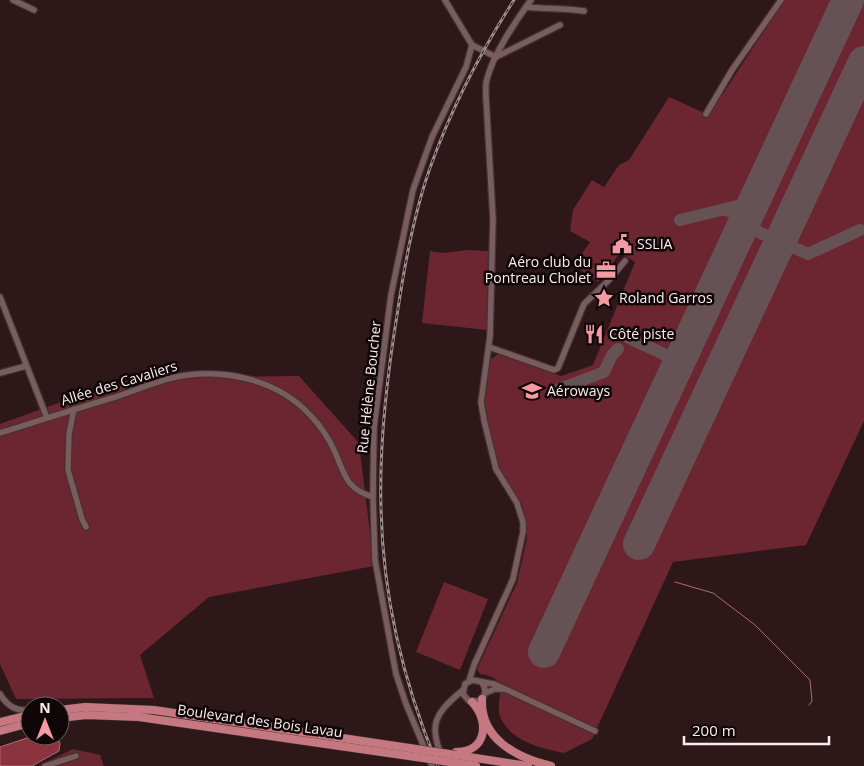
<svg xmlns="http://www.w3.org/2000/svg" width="864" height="766" font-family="'Open Sans',sans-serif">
<rect width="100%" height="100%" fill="#2d1719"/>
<g fill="#6c2631">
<path d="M 784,0 L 864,0 L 864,421 L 806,545 L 673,562 L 592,739 L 564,753 C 541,748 513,742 501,719 C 492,700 515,679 480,674 L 477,669 L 517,583 L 527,538 L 522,504 L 500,471 L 484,407 L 485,391 L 491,359 L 498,354 L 561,376 L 593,365 L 635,262 L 620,253 L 598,282 L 574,265 L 590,242 L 570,231 L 573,210 L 592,180 L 604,187 L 619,165 L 629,160 L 669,97 L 709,115 Z"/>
<polygon points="468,250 488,251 487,330 422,323 430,251 443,253"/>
<polygon points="299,376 359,443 374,566 209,597 140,655 154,698 16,699 0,664 0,424 89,392 139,378"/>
<polygon points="444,582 488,599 460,670 416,652"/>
<polygon points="73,749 100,755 104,766 39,766"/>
</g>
<polygon fill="#8c3340" stroke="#ae6b74" points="33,736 56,736 60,743 59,751 32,766 0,766 0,747"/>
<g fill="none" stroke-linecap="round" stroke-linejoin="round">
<polyline stroke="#ae6b74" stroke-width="1" points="675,582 713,593 755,625 810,680 812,701 809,705"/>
<g stroke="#665254" stroke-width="12">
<path d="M 722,210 C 739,210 742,223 737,237"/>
<polyline points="680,220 746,204 754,198 761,187"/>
<polyline points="739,233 746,229 752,229 808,254 860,230"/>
<polyline points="627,337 668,356 679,354 685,348"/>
<polyline points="665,355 672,364 672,376"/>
<polyline points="557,390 604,372 612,355 618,349"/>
</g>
<g stroke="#665254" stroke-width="32">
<polyline points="639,544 864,62"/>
<polyline points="544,652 848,0"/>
</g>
<defs>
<g id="minor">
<polyline points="13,0 34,10"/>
<polyline points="445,0 472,45 496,57 560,25"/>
<path d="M 526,7 C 546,9 565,8 584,11"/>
<polyline points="706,114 732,70 781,0"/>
<polyline points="0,297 47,418"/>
<polyline points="489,347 554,370 558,368 584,304 608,281 625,261"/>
<polyline points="0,373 26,366"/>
<polyline points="74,409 69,434 68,470 82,519 86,527"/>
<path d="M 0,433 C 38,421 75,409 112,398 C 135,391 158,380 181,376 C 227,368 279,381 310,415 C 320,425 328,437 334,450 C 345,473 344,488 373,497"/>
<path d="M 469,681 L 474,665 L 513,579 L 523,532 L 523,522 L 517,503 L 496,469 L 484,420 L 481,402 L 490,336 L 493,219 L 486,98 C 486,92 485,85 487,79 C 493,55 516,20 531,0"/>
<path d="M 482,683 C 487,689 486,696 479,701 L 469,701 L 463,694 L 465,684 L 472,680 L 494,684 L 505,689 L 495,689 L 485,693"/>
<polyline points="505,689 595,731"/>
<path d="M 0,694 C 7,706 16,712 30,710"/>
<polyline points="45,766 76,756"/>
<polyline points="432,766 406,704 396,674 375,560 373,497 374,427 391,295 413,190 432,137 466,67 472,45"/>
<path d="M 446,766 C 429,728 430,717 463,690"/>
</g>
<g id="major">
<path d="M 482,699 C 480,739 517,758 551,766"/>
<polyline points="60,710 85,707 154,710 416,749"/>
<polyline points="60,718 86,715 139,717 416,757"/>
<polyline points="0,722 30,715"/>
<polyline points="0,731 30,723"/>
<path d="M 456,752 C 487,752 490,721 472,702"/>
<polyline points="456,755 528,766"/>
<polyline points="456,763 476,766"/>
</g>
</defs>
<use href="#minor" stroke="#433234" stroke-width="8"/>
<use href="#major" stroke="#433234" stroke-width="9"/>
<use href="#minor" stroke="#785c5e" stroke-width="5.5"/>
<use href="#major" stroke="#c67880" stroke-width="8"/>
<defs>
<path id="rail" d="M 438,766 C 404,685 383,597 381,509 C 379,442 387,375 398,309 C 405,262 414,213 430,168 C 451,109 480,53 514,0"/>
</defs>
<use href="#rail" stroke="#9f8d8e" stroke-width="3"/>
<use href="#rail" stroke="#0f0607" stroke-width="1" stroke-dasharray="4" stroke-linecap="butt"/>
<defs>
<g id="major-bridge">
<polyline points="416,749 456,755"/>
<polyline points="416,757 456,763"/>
</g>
</defs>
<use href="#major-bridge" stroke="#433234" stroke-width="9" stroke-linecap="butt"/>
<use href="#major-bridge" stroke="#c67880" stroke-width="8"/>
</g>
<defs>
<symbol id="civic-bare" viewBox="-9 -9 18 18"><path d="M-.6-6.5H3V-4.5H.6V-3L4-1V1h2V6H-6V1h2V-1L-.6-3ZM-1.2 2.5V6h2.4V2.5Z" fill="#f49aa2" stroke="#0f0607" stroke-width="2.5" paint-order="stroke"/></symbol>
<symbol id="office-bare" viewBox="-9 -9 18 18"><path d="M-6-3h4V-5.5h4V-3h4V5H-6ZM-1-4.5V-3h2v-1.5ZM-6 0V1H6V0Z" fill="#f49aa2" stroke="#0f0607" stroke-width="2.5" paint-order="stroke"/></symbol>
<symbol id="sight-bare" viewBox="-9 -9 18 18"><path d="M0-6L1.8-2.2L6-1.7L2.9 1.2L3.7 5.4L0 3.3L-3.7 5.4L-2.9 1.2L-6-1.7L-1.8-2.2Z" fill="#f49aa2" stroke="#0f0607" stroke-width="2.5" paint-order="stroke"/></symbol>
<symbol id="restaurant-bare" viewBox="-9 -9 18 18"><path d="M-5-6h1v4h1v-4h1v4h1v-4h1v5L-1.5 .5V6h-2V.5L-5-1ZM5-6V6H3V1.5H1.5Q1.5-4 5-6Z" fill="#f49aa2" stroke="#0f0607" stroke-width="2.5" paint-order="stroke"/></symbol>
<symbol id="university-bare" viewBox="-9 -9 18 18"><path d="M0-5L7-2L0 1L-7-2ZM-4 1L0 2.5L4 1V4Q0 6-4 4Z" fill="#f49aa2" stroke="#0f0607" stroke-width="2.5" paint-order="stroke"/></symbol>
</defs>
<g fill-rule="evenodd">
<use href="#civic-bare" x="608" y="230" width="28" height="28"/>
<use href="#office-bare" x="592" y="256" width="28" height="28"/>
<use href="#sight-bare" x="590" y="284" width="28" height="28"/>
<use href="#restaurant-bare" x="580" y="320" width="28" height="28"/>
<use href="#university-bare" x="518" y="377" width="28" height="28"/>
</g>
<g text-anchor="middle" stroke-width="5" stroke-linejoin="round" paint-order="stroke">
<g font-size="14" fill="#fdedee" stroke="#0f0607" text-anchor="start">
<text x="637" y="249">SSLIA</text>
<text x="591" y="267" text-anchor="end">Aéro club du<tspan x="591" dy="16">Pontreau Cholet</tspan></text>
<text x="619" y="303">Roland Garros</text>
<text x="609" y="339">Côté piste</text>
<text x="547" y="396">Aéroways</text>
</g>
<g font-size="14" fill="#fdedee" stroke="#0f0607">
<text transform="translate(119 383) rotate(-17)" y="5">Allée des Cavaliers</text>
<text transform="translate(369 387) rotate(-84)" y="5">Rue Hélène Boucher</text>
<text transform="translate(260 721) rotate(8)" y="5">Boulevard des Bois Lavau</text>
</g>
</g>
<g transform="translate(45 721)"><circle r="24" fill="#0f0607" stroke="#6e6263"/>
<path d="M0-4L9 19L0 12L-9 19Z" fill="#f49aa2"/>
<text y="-8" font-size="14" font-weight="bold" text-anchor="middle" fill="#fdedee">N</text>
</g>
<path d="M684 736v8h145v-8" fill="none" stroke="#fdedee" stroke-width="2.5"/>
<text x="692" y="736" font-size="15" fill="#fdedee" stroke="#0f0607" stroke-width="4" paint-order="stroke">200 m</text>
</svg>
